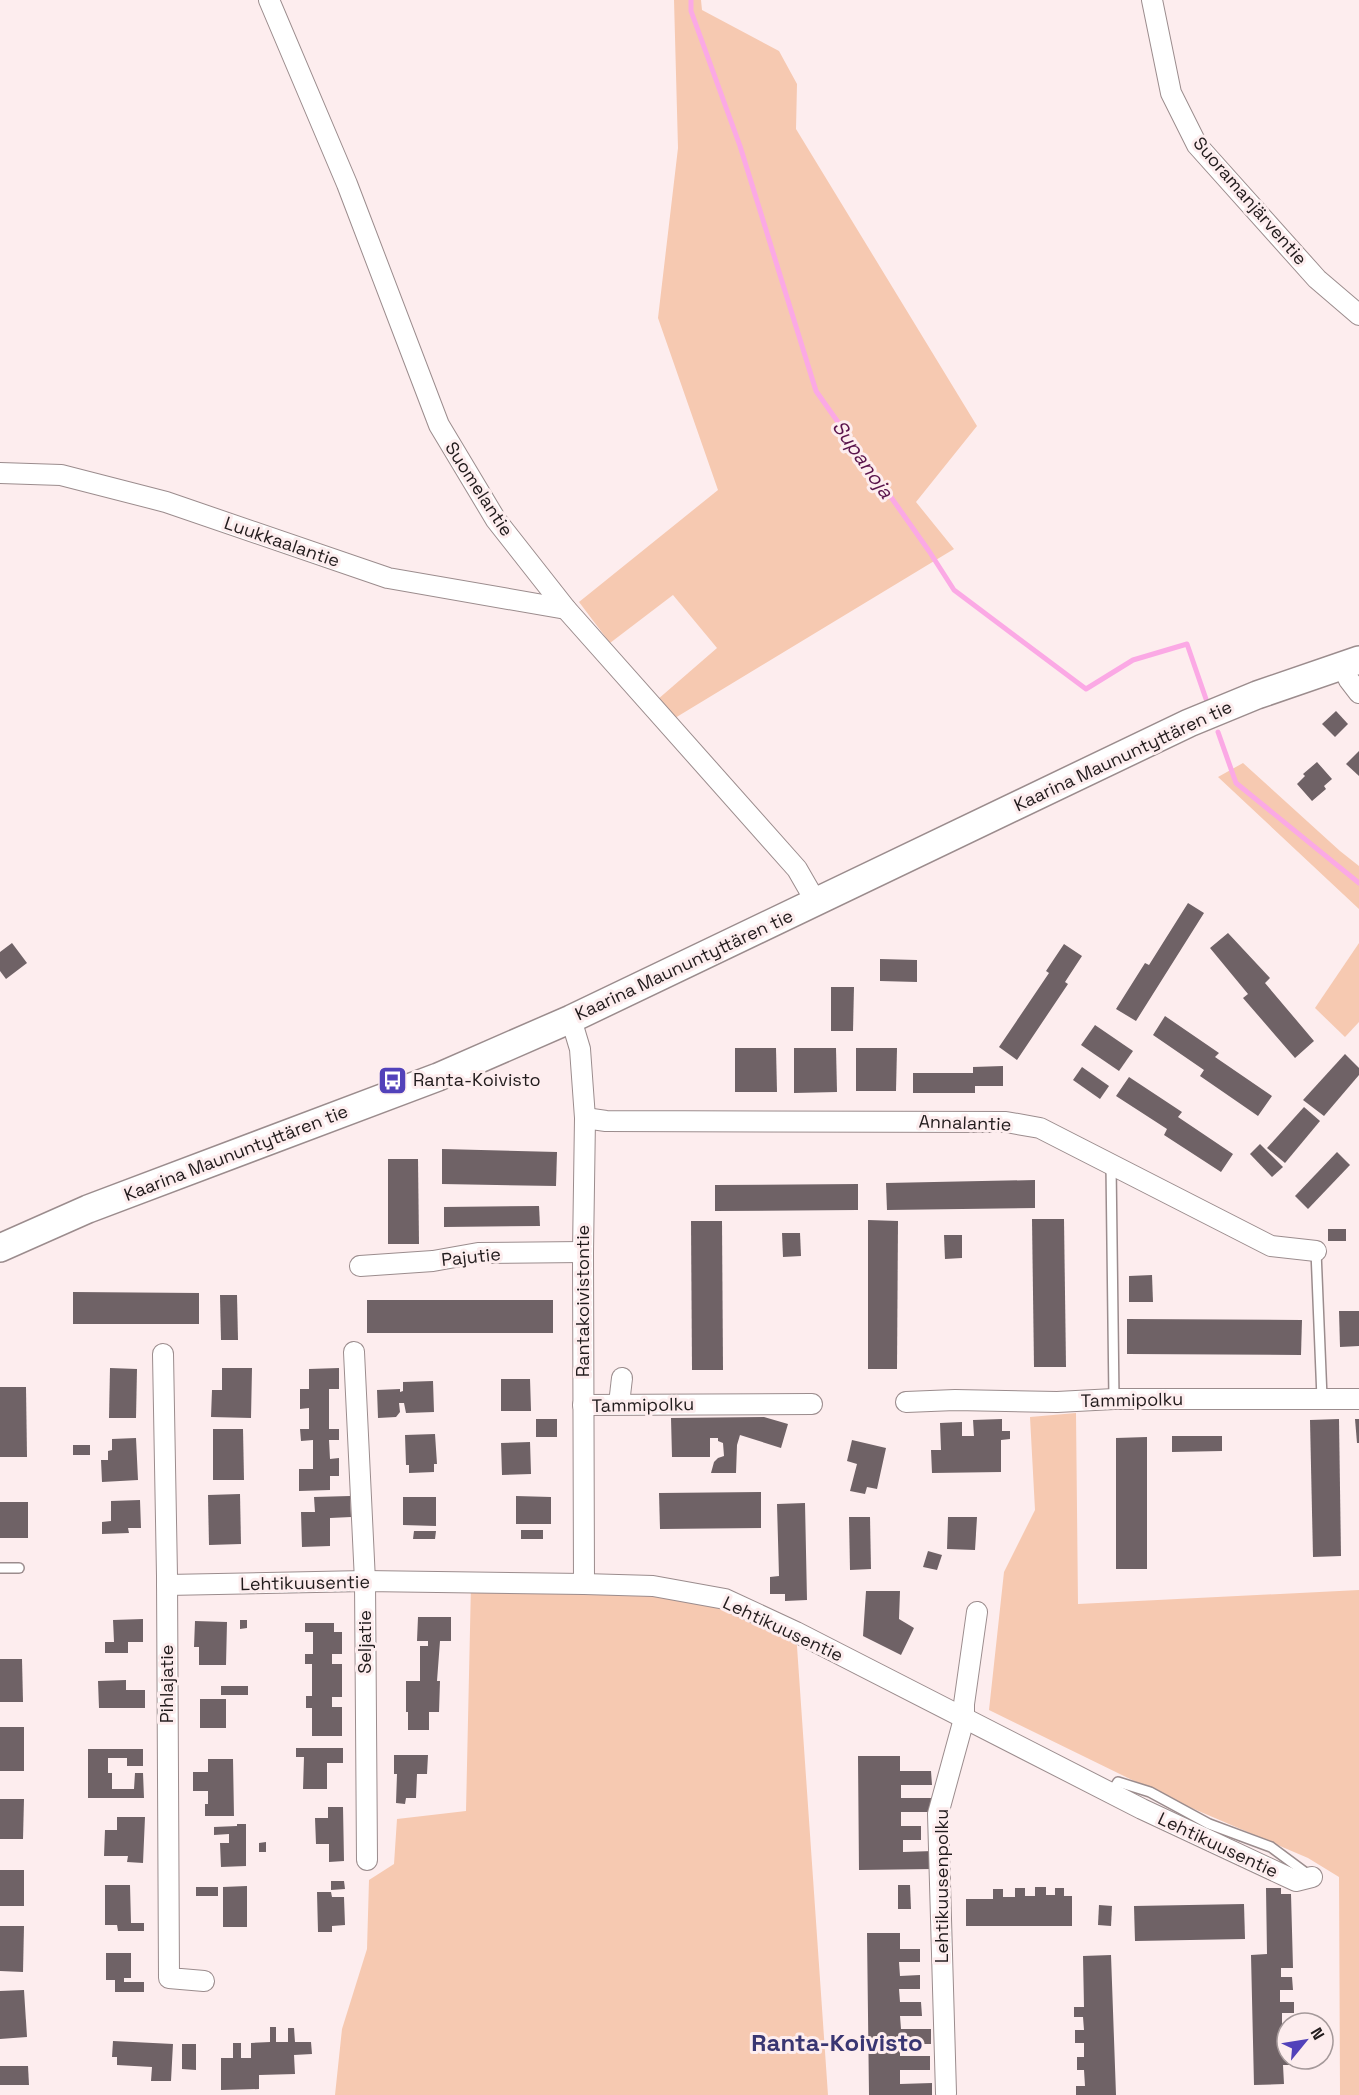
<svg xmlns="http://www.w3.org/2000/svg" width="1359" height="2095" font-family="'Space Grotesk',sans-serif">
<rect width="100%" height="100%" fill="#fdedee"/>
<g fill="#f6c9b1">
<polygon points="674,0 701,0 702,10 779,51 797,84 796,129 977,426 916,502 954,549 675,718 657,700 717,648 673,595 610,643 579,602 718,490 658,318 678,148"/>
<polygon points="1243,763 1340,851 1359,866 1359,909 1218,777"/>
<polygon points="1359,943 1359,1022 1345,1037 1315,1008"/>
<polygon points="1076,1413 1078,1604 1359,1590 1359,2095 1340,2095 1339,1877 1308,1858 1173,1800 989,1710 1004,1572 1035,1510 1030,1417"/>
<polygon points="471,1584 700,1593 796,1632 828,2095 335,2095 342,2029 367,1949 369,1880 394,1864 397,1819 466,1811"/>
</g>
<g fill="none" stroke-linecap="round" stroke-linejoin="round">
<g stroke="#fba9e5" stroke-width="5">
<polyline points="691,0 691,11 740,146 816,391 929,551 954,590 1086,689 1133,660 1187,644 1206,699"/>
<polyline points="1218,732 1236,783 1359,883"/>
</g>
</g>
<g fill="#6f6266">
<polygon points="1336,711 1348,724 1335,737 1322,724"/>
<polygon points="1359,751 1359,776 1346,764"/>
<polygon points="1317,762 1332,779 1324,786 1326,789 1312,801 1297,784 1305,776 1303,774"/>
<polygon points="1188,903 1204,913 1136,1021 1116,1009 1145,963 1149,965"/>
<polygon points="1228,933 1270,978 1265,983 1314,1041 1295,1058 1243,998 1248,994 1210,948"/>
<polygon points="12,943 27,963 6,979 0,971 0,952"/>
<polygon points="1064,944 1082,956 1065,982 1068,984 1017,1060 999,1047 1049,973 1046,971"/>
<polygon points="880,959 917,960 917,982 880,981"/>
<polygon points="831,987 854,987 853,1031 831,1031"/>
<polygon points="1165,1016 1219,1053 1215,1057 1272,1096 1258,1116 1200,1076 1204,1070 1153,1035"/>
<polygon points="1095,1025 1133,1051 1119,1071 1081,1045"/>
<polygon points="735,1048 776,1048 777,1092 735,1092"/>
<polygon points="794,1048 836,1048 837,1092 794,1093"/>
<polygon points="856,1048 897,1048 896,1091 856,1091"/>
<polygon points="1345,1054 1359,1068 1359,1075 1324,1116 1303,1100"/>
<polygon points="1003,1066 1003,1086 975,1086 975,1093 913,1093 913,1073 973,1073 973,1067"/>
<polygon points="1082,1067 1109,1086 1100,1099 1073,1080"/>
<polygon points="1129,1077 1182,1112 1178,1117 1233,1154 1221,1172 1164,1135 1167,1129 1116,1096"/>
<polygon points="1304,1107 1320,1121 1285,1163 1267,1148"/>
<polygon points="1260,1144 1283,1167 1272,1177 1250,1154"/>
<polygon points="442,1149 557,1152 556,1186 442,1184"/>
<polygon points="1337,1152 1350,1165 1308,1209 1295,1196"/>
<polygon points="388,1159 418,1159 419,1244 388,1244"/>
<polygon points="1035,1180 1035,1208 887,1210 886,1183"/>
<polygon points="858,1184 858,1210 715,1211 715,1185"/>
<polygon points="539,1206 540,1226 444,1227 444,1207"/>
<polygon points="1032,1219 1064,1219 1066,1367 1034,1367"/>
<polygon points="868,1220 898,1221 897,1369 868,1369"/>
<polygon points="691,1221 722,1221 723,1370 692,1370"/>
<rect x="1328" y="1229" width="18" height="12"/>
<polygon points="782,1233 800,1233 801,1256 783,1257"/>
<polygon points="944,1235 962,1235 962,1258 945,1259"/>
<polygon points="1152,1275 1153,1302 1129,1302 1129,1276"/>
<polygon points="73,1292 199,1293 199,1324 73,1324"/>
<polygon points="220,1295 237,1295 238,1340 221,1340"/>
<rect x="367" y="1300" width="186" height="33"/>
<polygon points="1339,1311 1359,1311 1359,1346 1340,1347"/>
<polygon points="1127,1319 1302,1320 1301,1355 1127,1354"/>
<polygon points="110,1368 137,1369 136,1418 109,1418"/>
<polygon points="222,1368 252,1368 251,1418 211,1417 212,1390 222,1390"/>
<polygon points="339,1368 339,1389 329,1389 329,1429 339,1429 339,1440 329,1440 330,1459 339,1458 339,1476 330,1476 330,1490 299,1491 299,1469 313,1469 313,1440 301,1441 300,1429 309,1429 309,1408 300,1409 300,1389 309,1389 309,1369"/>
<polygon points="501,1379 530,1379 531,1411 501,1411"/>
<polygon points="433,1381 434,1412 406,1413 404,1403 399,1403 400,1412 396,1417 378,1418 377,1390 400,1389 400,1392 403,1391 403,1382"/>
<polygon points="0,1387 26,1387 27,1457 0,1457"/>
<polygon points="764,1417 788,1424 781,1448 740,1435 737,1445 736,1473 711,1473 714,1462 718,1458 724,1456 723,1443 718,1441 718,1438 710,1438 710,1457 672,1457 671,1418"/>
<rect x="536" y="1419" width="21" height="18"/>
<polygon points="1002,1419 1002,1431 1010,1431 1010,1439 1001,1440 1001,1472 932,1473 931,1450 941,1450 940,1423 962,1422 962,1436 974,1436 973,1420"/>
<polygon points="1339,1419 1341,1556 1313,1557 1310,1420"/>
<polygon points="1355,1419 1359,1419 1359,1443 1357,1443"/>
<polygon points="213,1429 243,1429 244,1480 213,1480"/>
<polygon points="435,1434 437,1464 434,1464 434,1472 409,1473 409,1465 406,1465 405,1435"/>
<polygon points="1172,1436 1222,1436 1222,1451 1172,1452"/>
<polygon points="1147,1437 1147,1569 1116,1569 1116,1438"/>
<polygon points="136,1438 138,1480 102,1482 101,1460 108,1460 108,1451 112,1450 112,1439"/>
<polygon points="852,1440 886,1448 877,1489 867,1487 865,1494 850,1491 857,1464 847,1461"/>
<polygon points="530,1442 531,1474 502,1475 501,1443"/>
<rect x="73" y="1445" width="17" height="10"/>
<polygon points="761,1492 761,1528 660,1529 659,1493"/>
<polygon points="240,1494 241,1544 209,1545 208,1495"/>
<polygon points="350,1496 351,1517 330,1518 330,1546 302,1547 301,1512 315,1512 314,1497"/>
<polygon points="516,1496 551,1497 551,1524 516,1524"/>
<polygon points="403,1497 436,1497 436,1526 403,1525"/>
<polygon points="140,1500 141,1528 128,1528 129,1533 102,1534 102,1522 111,1521 111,1501"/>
<rect x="0" y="1502" width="28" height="36"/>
<polygon points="805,1503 807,1600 785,1601 785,1594 770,1594 770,1577 779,1576 777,1504"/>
<polygon points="849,1517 870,1517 871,1569 850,1570"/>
<polygon points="948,1517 977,1517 975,1550 947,1549"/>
<rect x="521" y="1530" width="22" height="9"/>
<polygon points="414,1531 436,1531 435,1539 413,1539"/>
<polygon points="928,1551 942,1555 937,1570 923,1567"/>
<polygon points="866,1591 900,1591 899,1619 914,1628 901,1655 863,1636"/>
<polygon points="418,1617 451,1617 451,1641 440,1641 437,1681 440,1681 439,1712 429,1712 429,1730 408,1730 408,1712 406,1712 406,1681 420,1681 420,1646 428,1646 428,1641 417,1641"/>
<polygon points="143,1619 143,1642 128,1642 128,1653 105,1653 105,1642 114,1642 113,1620"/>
<polygon points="240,1620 247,1620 247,1628 240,1629"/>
<polygon points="195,1621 227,1622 226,1665 199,1665 199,1647 194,1647"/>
<polygon points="305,1623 334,1623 334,1632 342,1632 342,1654 332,1654 332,1664 342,1664 342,1697 332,1697 332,1707 342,1707 342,1736 312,1736 312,1708 306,1708 306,1696 312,1696 312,1664 305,1664 305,1654 313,1654 313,1632 305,1632"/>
<polygon points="0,1659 22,1659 23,1702 0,1702"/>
<polygon points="126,1680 126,1690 145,1690 145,1708 99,1708 98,1681"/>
<rect x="221" y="1686" width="27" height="9"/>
<rect x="200" y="1699" width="26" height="29"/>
<rect x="0" y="1727" width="24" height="44"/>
<polygon points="296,1748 343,1748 343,1763 327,1763 327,1789 303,1789 304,1757 296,1757"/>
<polygon points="88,1749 143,1749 143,1766 127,1766 127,1758 108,1758 108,1773 112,1773 112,1789 134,1789 135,1773 143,1773 144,1798 88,1798"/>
<polygon points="394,1755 428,1755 427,1774 417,1774 416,1798 406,1798 405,1804 396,1803 397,1774 394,1774"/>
<polygon points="858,1756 900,1756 900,1771 931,1771 932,1785 901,1785 901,1798 933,1798 933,1812 901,1812 901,1826 921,1826 921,1840 903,1840 903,1852 933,1851 933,1869 859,1870"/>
<polygon points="208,1759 233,1759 234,1816 205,1816 205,1804 208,1804 208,1791 193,1791 193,1772 208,1772"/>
<polygon points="0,1799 24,1799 23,1839 0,1839"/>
<polygon points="328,1807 343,1807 344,1861 329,1862 329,1844 316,1844 315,1818 328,1818"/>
<polygon points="117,1817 145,1817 143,1863 127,1862 128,1856 104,1856 105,1830 117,1830"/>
<polygon points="237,1824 246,1824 246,1866 221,1867 220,1843 229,1843 229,1834 214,1835 214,1827 237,1826"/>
<polygon points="266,1842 266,1852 259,1852 259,1843"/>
<rect x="0" y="1870" width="24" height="36"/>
<polygon points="331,1881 344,1881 345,1889 331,1890"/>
<polygon points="105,1885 130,1885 131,1923 144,1923 144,1931 118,1931 117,1925 105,1925"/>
<polygon points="898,1885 910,1885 911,1909 898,1909"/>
<polygon points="247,1886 247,1927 223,1927 223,1887"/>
<rect x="196" y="1887" width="22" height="9"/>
<polygon points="1035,1887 1046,1887 1046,1895 1055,1895 1055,1888 1064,1888 1064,1896 1072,1896 1072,1926 966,1926 966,1899 993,1899 993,1889 1003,1889 1003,1897 1015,1897 1015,1888 1025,1888 1025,1896 1035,1896"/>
<polygon points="1266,1888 1281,1888 1281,1894 1291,1894 1293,1968 1281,1968 1281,1977 1292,1977 1293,1990 1280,1990 1280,2002 1294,2002 1294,2013 1282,2013 1282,2026 1287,2025 1287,2041 1283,2041 1283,2053 1287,2053 1287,2059 1291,2059 1291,2065 1283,2065 1284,2084 1254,2085 1251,1955 1267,1954"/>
<polygon points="317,1892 331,1892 332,1897 344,1897 345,1925 332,1926 332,1932 318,1932"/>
<polygon points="1244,1904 1245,1939 1135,1941 1134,1906"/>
<polygon points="1099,1905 1112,1906 1111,1926 1098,1925"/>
<polygon points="0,1926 24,1926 23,1972 0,1971"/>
<polygon points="867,1933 900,1933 900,1949 920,1949 920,1962 899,1962 900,1976 920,1975 920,1989 899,1989 900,2002 921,2002 922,2016 900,2016 901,2029 931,2029 931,2044 900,2044 900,2056 930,2056 930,2070 900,2070 900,2084 932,2083 932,2095 869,2095"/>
<polygon points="106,1953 131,1953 131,1978 124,1978 124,1982 144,1982 144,1992 115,1992 115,1980 106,1980"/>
<polygon points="1111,1955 1116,2095 1076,2095 1076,2086 1085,2086 1084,2070 1077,2070 1077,2057 1084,2057 1084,2043 1075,2043 1075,2030 1084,2030 1083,2017 1074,2017 1074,2007 1084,2007 1083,1956"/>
<polygon points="24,1990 27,2037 0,2039 0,1991"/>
<polygon points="270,2027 276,2027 276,2042 288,2042 288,2028 294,2028 295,2042 311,2042 312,2054 294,2055 295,2074 259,2075 259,2089 221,2090 221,2058 233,2058 233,2043 241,2043 241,2058 251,2058 251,2043 270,2042"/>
<polygon points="113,2041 173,2044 171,2081 151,2081 152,2067 117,2065 117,2057 112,2057"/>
<polygon points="182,2044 196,2044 196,2070 182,2069"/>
<polygon points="0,2066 28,2066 29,2085 0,2085"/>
</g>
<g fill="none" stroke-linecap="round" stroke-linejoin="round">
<defs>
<g id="lane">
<polyline points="1111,1164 1114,1399"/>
<polyline points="1316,1251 1322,1398"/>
<polyline points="0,1568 19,1568"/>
<polyline points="1111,1793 1118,1782 1150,1792 1209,1824 1271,1847 1310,1876"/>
</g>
<g id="street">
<polyline points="269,0 347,184 439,425 496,520 566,609 797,869 816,902"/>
<polyline points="1152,0 1171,93 1197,145 1317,279 1359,315"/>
<polyline points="0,473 61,475 166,502 388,578 566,609"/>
<polyline points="1342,665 1349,680 1359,693"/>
<polyline points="571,1019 580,1049 585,1118 583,1252 584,1584"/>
<polyline points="585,1118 606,1121 1006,1122 1040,1128 1271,1246 1316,1251"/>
<polyline points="360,1266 433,1261 478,1253 583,1252"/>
<polyline points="354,1352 365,1581 367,1860"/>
<polyline points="163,1354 167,1576 169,1978 204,1981"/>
<polyline points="906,1402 955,1400 1057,1402 1114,1399 1359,1399"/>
<polyline points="619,1404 622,1378"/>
<polyline points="583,1405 812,1404"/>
<polyline points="167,1585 365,1581 584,1584 653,1586 725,1599 796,1632 1142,1809 1296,1881 1312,1877"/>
<polyline points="946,2093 938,1814 964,1719 964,1704 977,1612"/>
</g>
<polyline id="secondary" points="0,1248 88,1209 438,1077 571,1019 1189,723 1257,695 1359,660"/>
</defs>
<use href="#lane" stroke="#9b8c8d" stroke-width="12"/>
<use href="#street" stroke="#9b8c8d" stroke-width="22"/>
<use href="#secondary" stroke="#9b8c8d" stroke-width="30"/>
<use href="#lane" stroke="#fff" stroke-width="9"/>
<use href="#street" stroke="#fff" stroke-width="20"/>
<use href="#secondary" stroke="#fff" stroke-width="27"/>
</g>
<defs>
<symbol id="bus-square" viewBox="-11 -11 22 22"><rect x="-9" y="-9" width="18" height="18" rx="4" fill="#5242ba" stroke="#fdedee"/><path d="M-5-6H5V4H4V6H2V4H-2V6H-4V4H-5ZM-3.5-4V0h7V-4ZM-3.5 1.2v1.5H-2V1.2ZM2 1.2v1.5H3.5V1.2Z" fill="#fff"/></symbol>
</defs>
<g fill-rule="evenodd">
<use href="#bus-square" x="376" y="1064" width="33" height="33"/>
</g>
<g text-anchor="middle" stroke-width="6" stroke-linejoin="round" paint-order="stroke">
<g font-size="18" fill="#211b1c" stroke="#fdedee">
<text transform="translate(1250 201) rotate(49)" y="6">Suoramanjärventie</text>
<text transform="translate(479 489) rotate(57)" y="6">Suomelantie</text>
<text transform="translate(282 542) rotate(19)" y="6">Luukkaalantie</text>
<text transform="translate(1123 756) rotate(-25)" y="6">Kaarina Maununtyttären tie</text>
<text transform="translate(684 965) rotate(-25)" y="6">Kaarina Maununtyttären tie</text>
<text transform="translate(965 1123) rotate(2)" y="6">Annalantie</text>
<text transform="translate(236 1153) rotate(-21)" y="6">Kaarina Maununtyttären tie</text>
<text transform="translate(471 1257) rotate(-6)" y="6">Pajutie</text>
<text transform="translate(583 1301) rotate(-90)" y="6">Rantakoivistontie</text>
<text transform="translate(1132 1400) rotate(-1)" y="6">Tammipolku</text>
<text transform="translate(643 1405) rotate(-1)" y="6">Tammipolku</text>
<text transform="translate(305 1583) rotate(-1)" y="6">Lehtikuusentie</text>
<text transform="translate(783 1629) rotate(25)" y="6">Lehtikuusentie</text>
<text transform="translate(365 1642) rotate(-90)" y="6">Seljatie</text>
<text transform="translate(167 1684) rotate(-90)" y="6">Pihlajatie</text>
<text transform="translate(1218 1845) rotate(25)" y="6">Lehtikuusentie</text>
<text transform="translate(942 1886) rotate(-90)" y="6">Lehtikuusenpolku</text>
</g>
<g font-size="18" fill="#211b1c" stroke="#fdedee" text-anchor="start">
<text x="413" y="1086">Ranta-Koivisto</text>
</g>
<g font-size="20" font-style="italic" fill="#59134b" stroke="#fdedee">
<text transform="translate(863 459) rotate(55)" y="7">Supanoja</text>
</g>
<g font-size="24" font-weight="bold" fill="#393672" stroke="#fdedee">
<text x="837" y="2051">Ranta-Koivisto</text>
</g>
</g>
<g transform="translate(1305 2041) rotate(60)"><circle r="28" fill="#fdedee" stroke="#a5999a" stroke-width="1.5"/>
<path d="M0-4.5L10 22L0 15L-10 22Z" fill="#5242ba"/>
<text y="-9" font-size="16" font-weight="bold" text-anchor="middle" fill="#211b1c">N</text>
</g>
</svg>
